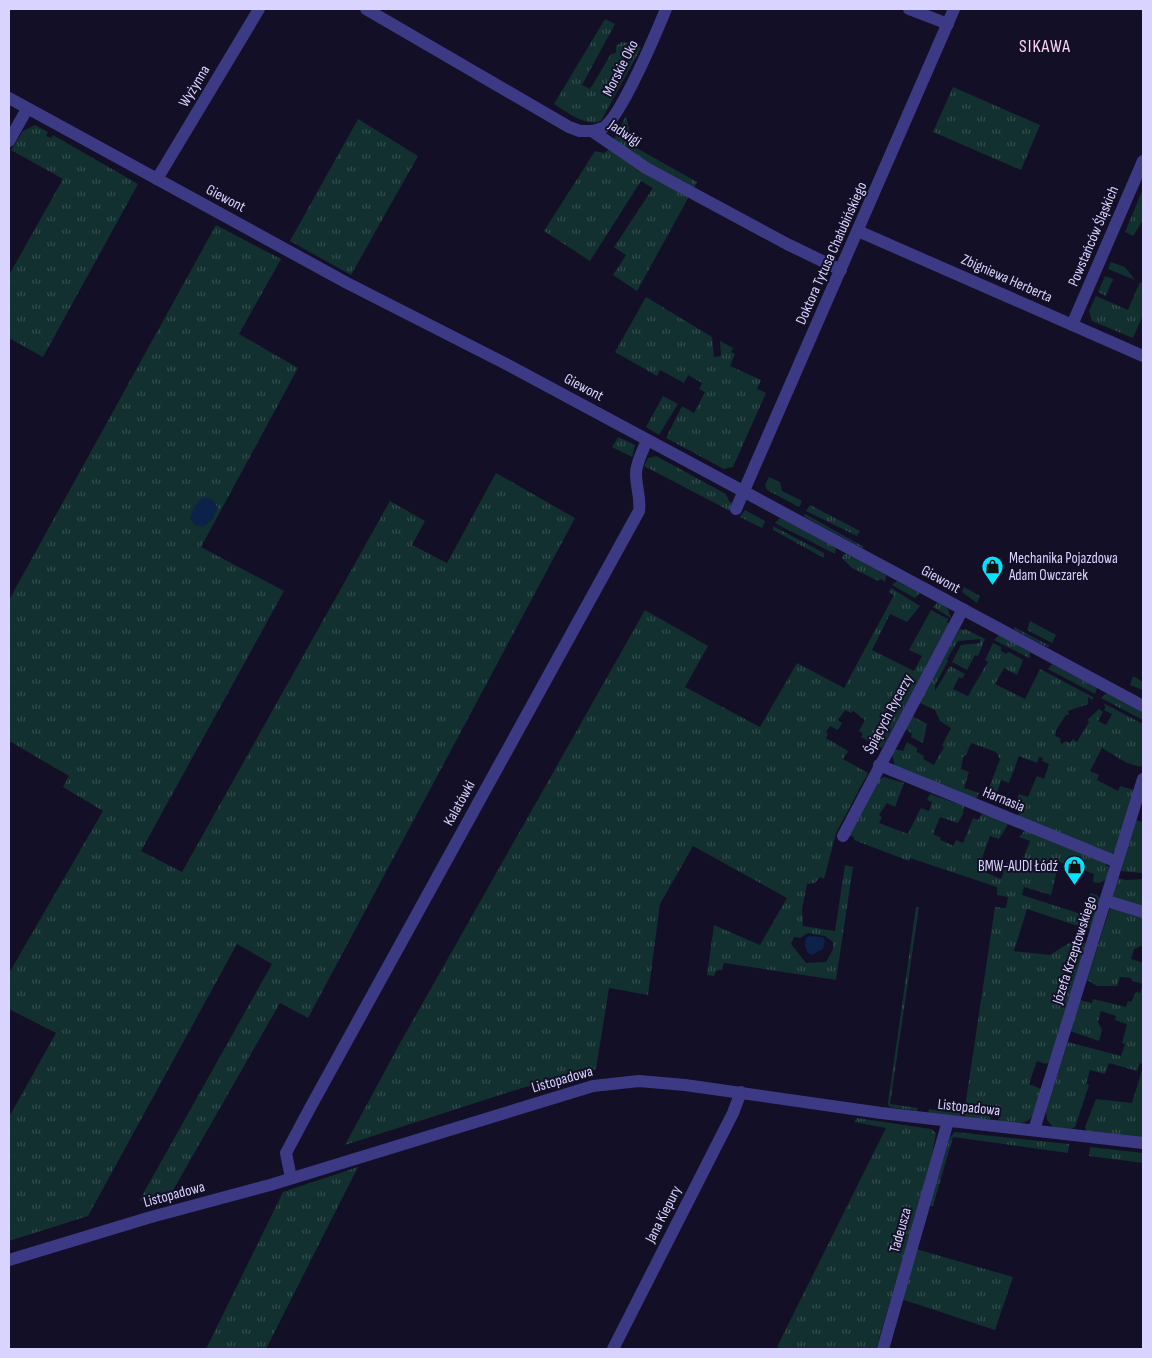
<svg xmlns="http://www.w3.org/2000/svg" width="1152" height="1358" font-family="'Sofia Sans Condensed',sans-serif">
<defs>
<pattern id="grass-tufts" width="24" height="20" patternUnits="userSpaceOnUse" patternTransform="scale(1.25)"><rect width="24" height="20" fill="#12302f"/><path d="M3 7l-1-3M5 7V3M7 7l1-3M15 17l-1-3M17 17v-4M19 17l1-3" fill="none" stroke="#344d4e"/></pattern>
</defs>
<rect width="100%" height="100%" fill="#130f26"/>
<g fill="url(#grass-tufts)" fill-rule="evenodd">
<path d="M 605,19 L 615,24 L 582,85 L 590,89 L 611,54 L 616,53 L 616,46 L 622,42 L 635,43 L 641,48 L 601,121 C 585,127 567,112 554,104 Z"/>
<polygon points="953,87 1040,125 1021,170 933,132"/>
<polygon points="626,116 633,146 697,182 637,291 613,275 626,255 614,247 653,188 641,181 590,261 544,231 595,151 604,153 608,150"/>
<polygon points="358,119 418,156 351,275 290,241"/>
<polygon points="35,125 48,132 46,136 51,138 53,135 138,184 43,357 9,338 9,275 63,179 11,150 23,131"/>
<polygon points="1143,189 1143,220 1133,236 1125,232"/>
<polygon points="216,225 281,259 239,334 298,368 201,547 284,591 141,851 182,872 390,501 425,521 412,545 447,563 496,473 575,518 308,1018 280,1003 168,1199 139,1201 272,964 237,944 88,1216 9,1241 9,1117 56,1033 9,1009 9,973 103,811 63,787 69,776 11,742 9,744 9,600"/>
<polygon points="1111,262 1125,267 1135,280 1108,269"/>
<polygon points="1105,276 1113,279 1106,296 1098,292"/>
<polygon points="1140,282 1143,284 1143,315 1133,338 1092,321 1089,311 1096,296 1128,310"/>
<polygon points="646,297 712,337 714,357 721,356 720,341 733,348 731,352 735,354 730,366 761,380 757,389 766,393 733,467 724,469 666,438 682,406 694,413 705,392 699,389 702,383 688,375 684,383 660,370 657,376 615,352"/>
<polygon points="663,396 678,404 659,435 646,427"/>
<polygon points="618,437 635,445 632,457 612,447"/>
<polygon points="656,456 726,494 729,501 733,504 730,511 644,466 648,458"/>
<polygon points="769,477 780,482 782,491 802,501 799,507 767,490 765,485"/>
<polygon points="810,505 860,531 857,536 806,511"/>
<polygon points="745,510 765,521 762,528 740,517"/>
<polygon points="804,515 805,514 864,547 862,548 805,517"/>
<polygon points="780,518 836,548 835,554 775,523"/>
<polygon points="773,526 824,553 824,558 773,530"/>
<polygon points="844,554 847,554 886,575 885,582 881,579 878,581 852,568 842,558"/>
<polygon points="897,581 920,593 915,598 892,585"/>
<polygon points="964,587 980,596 977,603 962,592"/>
<path d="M 891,588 L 920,606 L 907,622 L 890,614 L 872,650 L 914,671 L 922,656 L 909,650 L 931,610 L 948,619 L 947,622 L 950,624 L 882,748 L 861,737 L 863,734 L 859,731 L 865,720 L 853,711 L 851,713 L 845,710 L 838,720 L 842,723 L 838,730 L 830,726 L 826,732 L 828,734 L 826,738 L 848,751 L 843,759 L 868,773 L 836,833 L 824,879 L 820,877 L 815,883 L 807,884 L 802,909 L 803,926 L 835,931 L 845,865 L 853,867 L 836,980 L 724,963 L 722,970 L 716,971 L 714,976 L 707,975 L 714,925 L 760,945 L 787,898 L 693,846 L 660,904 L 648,995 L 609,988 L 596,1069 L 522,1088 L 345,1145 L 399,1045 L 645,610 L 708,646 L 685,687 L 760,727 L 797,663 L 844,688 L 894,595 L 889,592 ZM 808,933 L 825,936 L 833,942 L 833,949 L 826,962 L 806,963 L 791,944 L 794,937 L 800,938 Z"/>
<polygon points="938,602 947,607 951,618 933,607"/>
<polygon points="1030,621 1056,635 1052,643 1027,630"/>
<polygon points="1014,627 1050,646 1047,647 1015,630"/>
<polygon points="960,629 963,630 965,629 985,639 978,656 975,655 967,670 952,662 961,645 980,643 980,639 958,641 947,659 948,661 935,685 935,691 950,666 965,674 962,679 959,677 953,689 968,696 988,662 985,660 993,643 1001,647 1001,651 1006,654 1009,652 1023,660 1017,675 1004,668 995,684 1025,699 1040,669 1093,697 1093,700 1088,697 1088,704 1068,711 1069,715 1066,715 1056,730 1055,736 1060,738 1061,744 1066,741 1070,743 1073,739 1077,742 1089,722 1087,720 1099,709 1103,712 1098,721 1106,725 1112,714 1104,710 1106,707 1103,703 1143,724 1143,760 1141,767 1127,763 1102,748 1090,771 1099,775 1097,780 1118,791 1120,786 1134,790 1117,850 1110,855 1018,816 1020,810 1014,807 1019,794 1028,797 1037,776 1044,779 1049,764 1042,761 1043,758 1039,757 1037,763 1019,756 1009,783 1001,780 995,799 986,796 1000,759 996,752 971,743 966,755 963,757 961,769 969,772 964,788 979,793 975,801 895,767 892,755 894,749 903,751 907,742 917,748 917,752 924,756 923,759 934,765 944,747 942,745 951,728 940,721 935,710 918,702"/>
<polygon points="999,635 1030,652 1029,658 994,640"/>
<polygon points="1052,664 1097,688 1095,694 1048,669"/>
<polygon points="1133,676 1143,682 1143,690 1130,685"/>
<polygon points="1107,693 1143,713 1143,720 1101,698"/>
<polygon points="912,716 927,724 923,743 911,737 912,734 905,728"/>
<path d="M 884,777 L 904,783 L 895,807 L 887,803 L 879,815 L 882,817 L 879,823 L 908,834 L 921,808 L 929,811 L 932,802 L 927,800 L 930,794 L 964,806 L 963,814 L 958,823 L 940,817 L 933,834 L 941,838 L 940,840 L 954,846 L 956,840 L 963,843 L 973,818 L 978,820 L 982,814 L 1010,821 L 999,839 L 990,836 L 978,869 L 1001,879 L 1008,861 L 1021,864 L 1030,841 L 1019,837 L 1026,829 L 1102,861 L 1109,867 L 1106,880 L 1099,883 L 1093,882 L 1094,874 L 1059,862 L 1051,895 L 1024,887 L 1022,895 L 1084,915 L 1090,893 L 1097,895 L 1101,900 L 1092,928 L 1087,929 L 1027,909 L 1014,951 L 1050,955 L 1077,938 L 1087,944 L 1050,1061 L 1046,1064 L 1037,1061 L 1029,1084 L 1041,1089 C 1030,1121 1036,1126 999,1122 L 1000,1111 L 991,1110 L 990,1120 L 928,1114 L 929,1109 L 964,1114 L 995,907 L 1006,908 L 1008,897 L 997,895 L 997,887 L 910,858 L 909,861 L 854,840 L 854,837 L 848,835 L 877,780 Z"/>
<polygon points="1135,820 1143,822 1143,873 1121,871"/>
<polygon points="1118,878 1126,880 1143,879 1143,910 1118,903 1113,896"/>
<polygon points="916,907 919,907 890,1104 918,1108 917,1111 889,1107 888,1103"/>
<polygon points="1110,908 1143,918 1143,945 1134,949 1131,959 1143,963 1143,1064 1140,1063 1137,1071 1109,1063 1105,1074 1090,1070 1086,1084 1089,1085 1075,1127 1071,1129 1053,1127 1047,1120 1046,1111 1068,1042 1121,1056 1125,1044 1122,1043 1127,1024 1115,1020 1116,1016 1101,1011 1098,1022 1102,1030 1099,1041 1070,1031 1080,1000 1092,1003 1093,999 1126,1007 1128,1001 1131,1002 1136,992 1140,993 1143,984 1132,981 1131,978 1120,977 1117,986 1097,986 1087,980"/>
<polygon points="1143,1067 1143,1138 1087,1131 1085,1127 1096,1099 1132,1103"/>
<polygon points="857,1118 931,1129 936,1133 929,1172 876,1349 784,1349 777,1347 886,1128 854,1122"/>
<polygon points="955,1132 1069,1144 1068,1153 953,1137 933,1206 929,1206 950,1137"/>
<polygon points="1090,1147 1143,1153 1143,1163 1089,1156"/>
<polygon points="358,1167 266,1349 206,1349 283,1192"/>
<polygon points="916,1249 1013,1277 995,1330 901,1299"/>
</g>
<g fill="#0c2248">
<polygon points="203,497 213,500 218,508 212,520 203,527 195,525 190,518 194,507"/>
<polygon points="810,936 823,937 825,941 823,949 812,955 808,953 805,945 806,938"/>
</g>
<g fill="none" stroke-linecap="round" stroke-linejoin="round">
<g stroke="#3d3a85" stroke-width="12">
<polyline points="366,9 569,127 580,131 592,131 646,168 787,244 841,270"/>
<polyline points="909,9 948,24"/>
<polyline points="9,98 347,283 510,366 1143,706"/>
<path d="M 592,131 C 595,130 600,129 603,128 C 621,117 657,31 666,9"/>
<polyline points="9,141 27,109"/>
<polyline points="157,179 259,9"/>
<polyline points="858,231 1143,356"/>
<polyline points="1072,325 1143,161"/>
<polyline points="736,509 954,9"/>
<polyline points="879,765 1117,862"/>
<polyline points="843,836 963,609"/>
<polyline points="1107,901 1143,912"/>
<polyline points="1034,1130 1143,779"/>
<path d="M 291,1178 L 286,1153 L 310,1108 L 639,511 C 641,498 636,487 636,474 C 636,462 643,451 647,440"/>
<polyline points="9,1260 151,1217 270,1185 593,1086 639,1081 685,1085 881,1113 1143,1143"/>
<polyline points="613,1349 733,1113 741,1092"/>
<polyline points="883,1349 948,1121"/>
</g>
</g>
<defs>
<symbol id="shop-pin" viewBox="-11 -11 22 30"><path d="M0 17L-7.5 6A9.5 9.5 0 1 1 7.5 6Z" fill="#00e5ff" stroke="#130f26"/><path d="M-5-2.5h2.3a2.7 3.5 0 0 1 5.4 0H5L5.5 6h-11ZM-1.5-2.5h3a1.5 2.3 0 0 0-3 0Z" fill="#111"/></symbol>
</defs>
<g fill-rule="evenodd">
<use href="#shop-pin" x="980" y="554" width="25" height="34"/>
<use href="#shop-pin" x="1062" y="854" width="25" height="34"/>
</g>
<g text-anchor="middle" stroke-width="4" stroke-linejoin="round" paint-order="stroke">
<g font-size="15" fill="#d9d4ff" stroke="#130f26">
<text transform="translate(620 68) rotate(-63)" y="5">Morskie Oko</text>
<text transform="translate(194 86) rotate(-59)" y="5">Wyżynna</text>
<text transform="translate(625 133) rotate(34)" y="5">Jadwigi</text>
<text transform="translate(226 198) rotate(28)" y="5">Giewont</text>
<text transform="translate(1093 236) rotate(-67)" y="5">Powstańców Śląskich</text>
<text transform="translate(831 253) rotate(-66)" y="5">Doktora Tytusa Chałubińskiego</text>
<text transform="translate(1007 278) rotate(24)" y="5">Zbigniewa Herberta</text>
<text transform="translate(584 387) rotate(28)" y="5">Giewont</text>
<text transform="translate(941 579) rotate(29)" y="5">Giewont</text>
<text transform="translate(888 714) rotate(-62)" y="5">Śpiących Rycerzy</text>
<text transform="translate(1004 799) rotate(22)" y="5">Harnasia</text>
<text transform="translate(459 803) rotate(-61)" y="5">Kalatówki</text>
<text transform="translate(1074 950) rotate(-72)" y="5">Józefa Krzeptowskiego</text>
<text transform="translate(562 1079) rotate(-16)" y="5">Listopadowa</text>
<text transform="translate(969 1107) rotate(6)" y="5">Listopadowa</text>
<text transform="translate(174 1194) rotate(-15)" y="5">Listopadowa</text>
<text transform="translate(663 1214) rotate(-63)" y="5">Jana Kiepury</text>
<text transform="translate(900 1230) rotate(-74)" y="5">Tadeusza</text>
</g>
<g font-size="15" fill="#d9d4ff" stroke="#130f26" text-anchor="start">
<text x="1009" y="563">Mechanika Pojazdowa<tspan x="1009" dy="17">Adam Owczarek</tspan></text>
<text x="1058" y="871" text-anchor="end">BMW-AUDI Łódź</text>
</g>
<g font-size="18" letter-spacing="1" fill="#ffd6f0" stroke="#130f26">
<text x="1045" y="52">SIKAWA</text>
</g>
</g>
<rect width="1152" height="1358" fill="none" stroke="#d9d4ff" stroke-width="20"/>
</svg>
